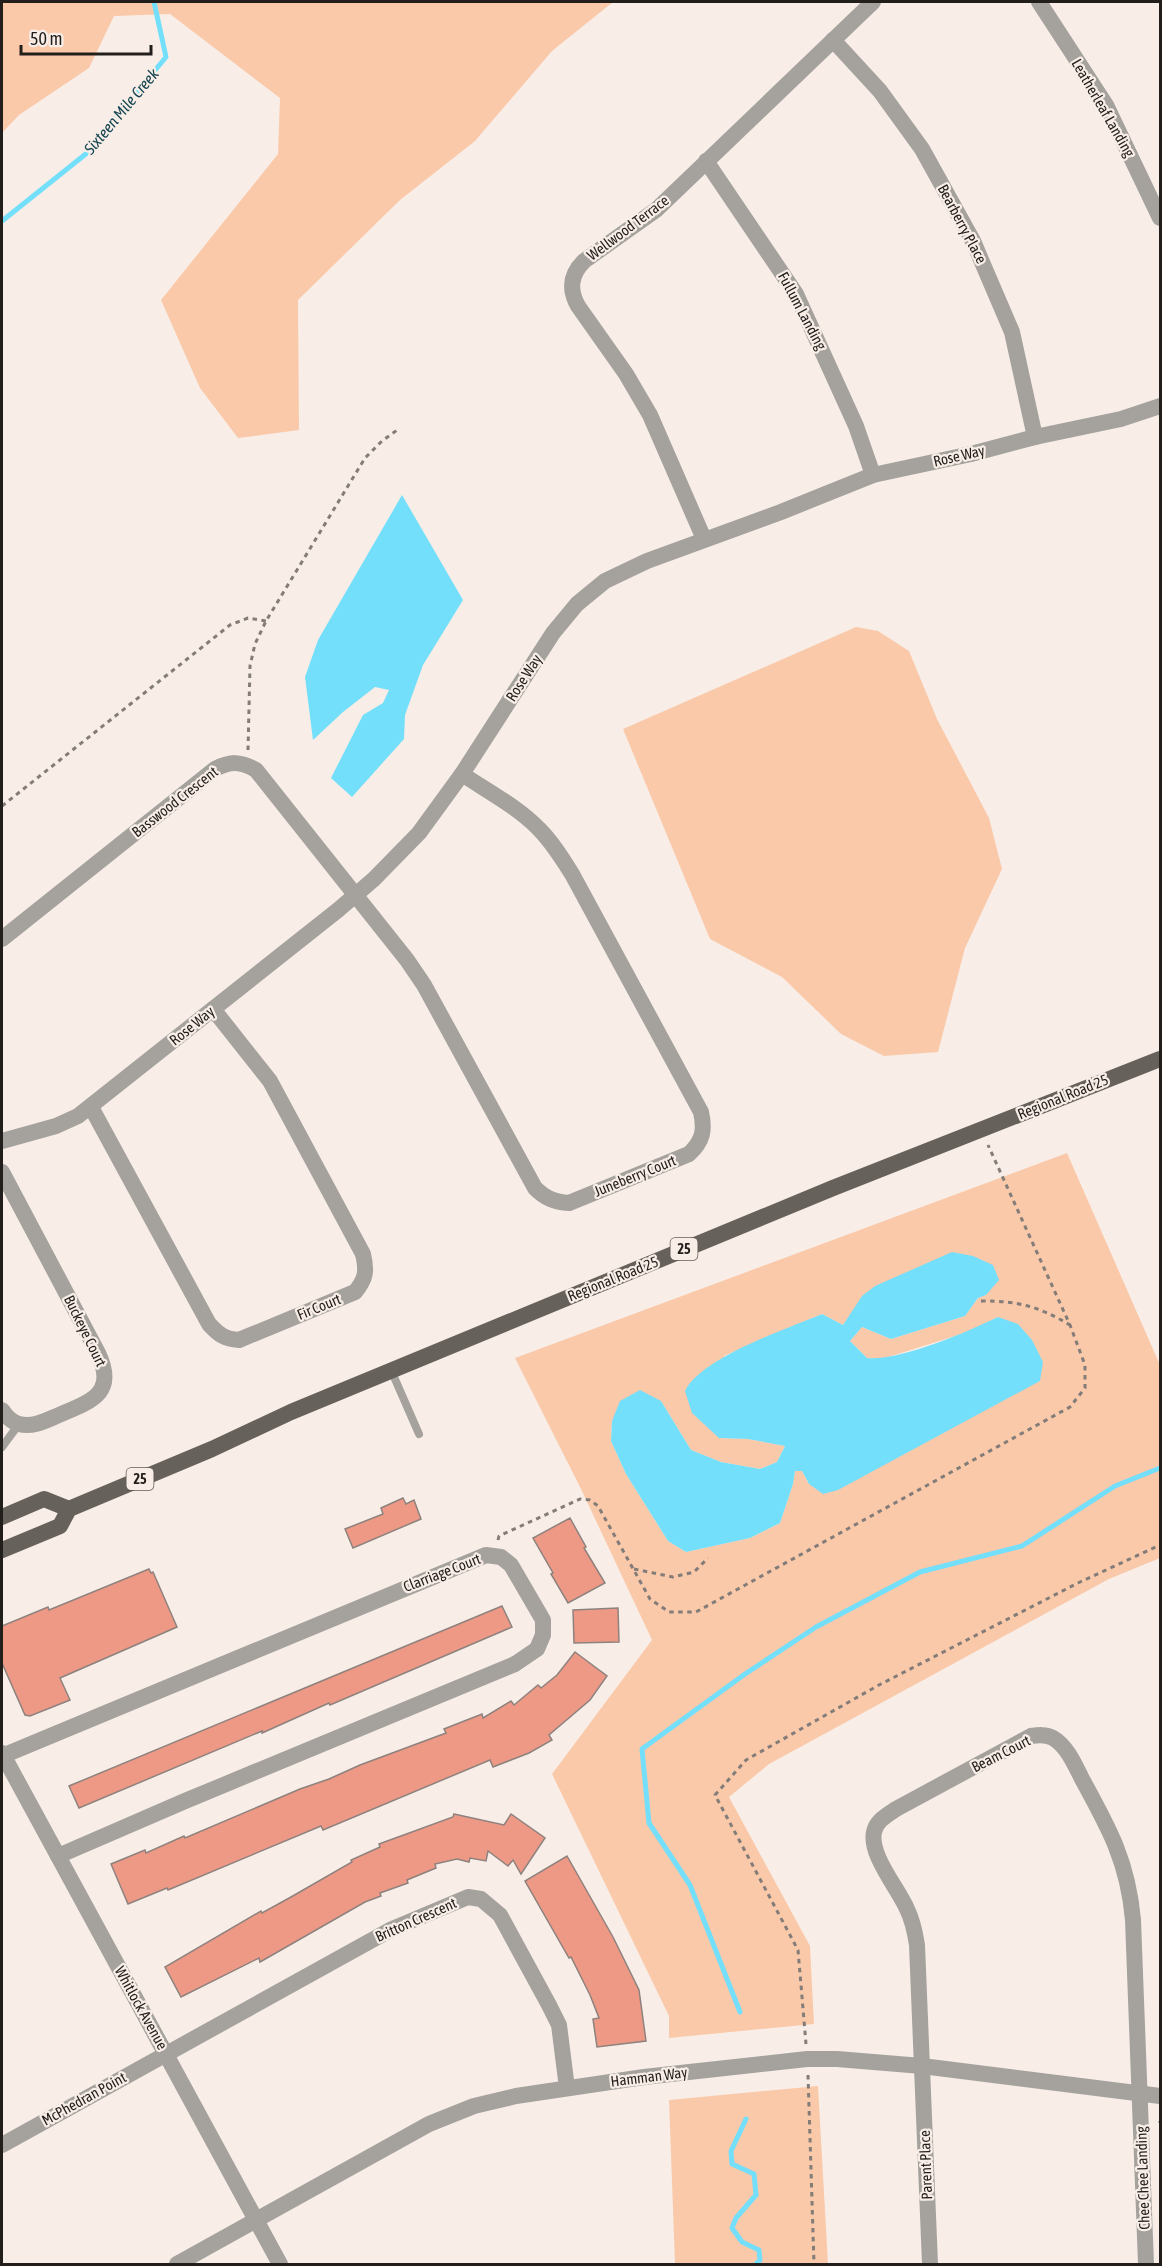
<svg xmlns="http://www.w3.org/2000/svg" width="1162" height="2266" font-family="'Asap Condensed',sans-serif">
<rect width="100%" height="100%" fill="#f8eee7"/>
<g fill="#fac9aa" fill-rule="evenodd">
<polygon points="2,2 613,2 552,51 475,141 400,200 298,300 299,430 238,438 200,388 161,300 278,154 280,98 170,14 114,16 89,68 19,115 2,133"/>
<polygon points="856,627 878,631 909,651 937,719 989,818 1002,869 965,948 938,1052 884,1056 841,1034 782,977 710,939 623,729"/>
<path d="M 1067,1153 L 1160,1365 L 1160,1558 L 1109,1579 L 769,1764 L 729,1797 L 810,1946 L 814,2024 L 669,2038 L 669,2016 L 552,1774 L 652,1640 L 581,1489 L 515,1358 ZM 986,1295 L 978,1298 L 965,1316 L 891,1339 L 862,1327 L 850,1341 L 867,1358 L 882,1359 L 968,1332 L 998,1317 L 809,1484 L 802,1471 L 795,1471 L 793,1484 L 780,1523 L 750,1538 L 686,1552 L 668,1541 L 626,1474 L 611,1441 L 612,1421 L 661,1401 L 691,1450 L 721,1462 L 760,1469 L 777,1462 L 785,1446 L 748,1439 L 719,1438 L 724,1356 L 822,1314 L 843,1325 L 850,1315 Z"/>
<polygon points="818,2086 828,2264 675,2264 669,2100"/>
</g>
<g fill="#74dffa">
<polygon points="402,495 463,600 423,665 405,715 404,739 352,797 331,778 363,715 383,703 389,690 375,687 343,712 313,740 305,677 318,640"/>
<path d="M 952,1252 L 973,1256 L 993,1265 L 999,1280 L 986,1295 L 978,1298 L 965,1316 L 891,1339 L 862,1327 L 850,1341 L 867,1358 C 900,1361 967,1332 998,1317 L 1018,1324 L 1032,1340 L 1043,1362 L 1040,1381 L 838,1490 L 823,1494 L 809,1484 L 802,1471 L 795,1471 L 793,1484 L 780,1523 L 750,1538 L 686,1552 L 668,1541 L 626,1474 L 611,1441 L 612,1421 L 620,1401 L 640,1390 L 661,1401 L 691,1450 L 721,1462 L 760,1469 L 777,1462 L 785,1446 L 748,1439 L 719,1438 L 692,1413 L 685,1391 C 702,1357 787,1329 822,1314 L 843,1325 L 862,1296 L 875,1286 Z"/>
</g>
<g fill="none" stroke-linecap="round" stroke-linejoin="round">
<g stroke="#74dffa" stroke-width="5">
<polyline points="2,221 87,153 166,57 154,2"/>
<polyline points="740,2012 690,1885 649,1823 642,1749 745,1674 816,1627 920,1572 1022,1546 1115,1486 1160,1468"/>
<polyline points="746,2119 731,2151 732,2164 754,2174 756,2195 736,2218 732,2228 742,2242 759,2250 760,2260 756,2264"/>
</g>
</g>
<g fill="#ed9985" stroke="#8e827f" stroke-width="1.5">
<polygon points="403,1498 406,1504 414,1500 421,1519 353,1548 345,1529 383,1514 381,1508"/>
<polygon points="570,1518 586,1547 584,1548 605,1583 568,1603 551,1574 553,1573 533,1538"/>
<polygon points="149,1569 151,1573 153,1572 177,1627 60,1678 70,1700 30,1716 25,1715 2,1663 2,1626 48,1607 49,1610"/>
<polygon points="502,1606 512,1627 330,1705 329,1703 262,1733 262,1731 79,1808 69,1786"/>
<polygon points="618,1608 619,1642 574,1643 573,1610"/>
<polygon points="575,1652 607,1676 590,1700 549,1735 552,1740 529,1753 493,1767 490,1760 323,1830 321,1826 168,1890 167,1888 128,1904 111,1864 145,1850 146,1853 184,1836 185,1838 300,1789 329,1779 360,1765 446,1733 444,1729 482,1714 483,1718 511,1701 514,1705 538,1685 541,1688 557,1675"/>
<polygon points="454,1814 504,1825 511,1814 545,1838 521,1874 513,1860 508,1866 488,1851 486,1861 470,1858 469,1862 457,1859 435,1864 436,1868 407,1880 408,1883 380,1893 381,1896 365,1902 260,1962 259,1958 181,1997 165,1967 261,1911 262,1913 291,1897 352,1862 351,1860 380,1847 379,1844 453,1817"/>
<polygon points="567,1856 613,1937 639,1990 646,2041 597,2047 593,2019 599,2018 590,1995 571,1957 569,1958 525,1881"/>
</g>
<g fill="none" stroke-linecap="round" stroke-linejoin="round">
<g stroke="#837c78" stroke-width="3" stroke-dasharray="4.5 4.5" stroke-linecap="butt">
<polyline points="248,750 250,666 255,644 266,621 365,458 382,441 400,428"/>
<polyline points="2,806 230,625 248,618 266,621"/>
<path d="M 981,1301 C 1018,1301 1038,1306 1070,1325"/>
<polyline points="498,1540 499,1536 580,1499 590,1500 598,1506 650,1599 669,1612 696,1612 1070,1407 1085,1388 1085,1365 1070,1325 988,1145"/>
<polyline points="634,1569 673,1577 694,1572 708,1558"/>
<polyline points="806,2044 798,1950 715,1795 746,1760 879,1685 1078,1583 1160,1545"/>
<polyline points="808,2075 814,2264"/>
<polyline points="1159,2121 1160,2122"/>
</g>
<g stroke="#a5a29e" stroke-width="8">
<polyline points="391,1370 419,1434"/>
<polyline points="2,1447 19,1424"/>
</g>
<g stroke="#a5a29e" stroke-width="16">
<polyline points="1039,2 1106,105 1160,218"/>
<polyline points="833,40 880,91 922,149 973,241 1012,332 1035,437"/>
<polyline points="706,161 796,294 856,426 873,475"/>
<path d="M 704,539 L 650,415 L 626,374 L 578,306 C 569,290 570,275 584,261 L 656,210 L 873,2"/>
<path d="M 2,939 L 215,769 C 231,761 240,761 256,770 L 407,960 L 424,985 L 535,1188 C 545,1198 554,1202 569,1203 L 689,1154 C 703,1141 705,1130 701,1112 L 572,874 C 562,858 552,842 539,829 C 518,807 487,791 462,774"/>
<path d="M 91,1107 L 209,1324 C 219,1335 225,1339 239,1340 L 355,1292 C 366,1279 367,1271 363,1254 L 270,1081 L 213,1009"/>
<path d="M 2,1172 L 98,1353 C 117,1393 92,1401 59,1415 C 47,1420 33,1428 19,1424 C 11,1422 6,1416 2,1410"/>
<polyline points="2,1756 486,1555 501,1557 511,1565 543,1620 543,1635 537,1649 515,1664 185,1801 58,1856"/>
<polyline points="2,2145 392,1929 468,1897 481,1899 500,1915 549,2005 559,2025 567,2088"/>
<path d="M 930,2264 L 917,1945 C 915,1932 913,1921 907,1909 C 898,1888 869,1855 874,1832 C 876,1821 887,1815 896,1809 L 1031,1736 C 1038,1735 1046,1734 1053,1738 C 1067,1746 1075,1765 1082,1779 C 1109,1828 1128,1862 1133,1920 L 1146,2264"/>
</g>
<g stroke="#a5a29e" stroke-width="16">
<polyline points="2,1141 56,1126 78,1116 338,910 374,879 419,833 462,774 553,633 577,604 605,581 647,561 781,512 873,475 971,454 1035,437 1121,419 1160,406"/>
<polyline points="2,1753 280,2264"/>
<polyline points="177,2264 429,2124 474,2106 516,2096 644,2077 807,2059 837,2059 922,2066 1160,2096"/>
</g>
<g stroke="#67615b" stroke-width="16">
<polyline points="2,1517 44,1499 69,1509"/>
<polyline points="2,1550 60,1526 69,1509 212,1449 291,1412 833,1188 1160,1059"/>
</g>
</g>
<g text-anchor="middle" stroke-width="4.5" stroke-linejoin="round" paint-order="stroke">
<g fill="#f8eee7" stroke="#625c59" stroke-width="1.5">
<rect x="670.5" y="1238" width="27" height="22" rx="4.5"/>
<rect x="126.5" y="1468" width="27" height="22" rx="4.5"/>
</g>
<g font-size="14" font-weight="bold" fill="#221e1c">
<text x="684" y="1254">25</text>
<text x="140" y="1484">25</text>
</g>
<g font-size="15" fill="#221e1c" stroke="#f8eee7">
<text transform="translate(1103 108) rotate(60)" y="5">Leatherleaf Landing</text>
<text transform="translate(962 224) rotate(62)" y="5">Bearberry Place</text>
<text transform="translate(628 228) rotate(-37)" y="5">Wellwood Terrace</text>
<text transform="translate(802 311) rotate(62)" y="5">Fullum Landing</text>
<text transform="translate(959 456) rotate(-13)" y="5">Rose Way</text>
<text transform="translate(524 678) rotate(-57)" y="5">Rose Way</text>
<text transform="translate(175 802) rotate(-38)" y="5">Basswood Crescent</text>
<text transform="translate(192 1026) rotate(-39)" y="5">Rose Way</text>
<text transform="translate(1063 1097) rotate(-22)" y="5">Regional Road 25</text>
<text transform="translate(635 1176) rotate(-22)" y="5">Juneberry Court</text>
<text transform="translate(613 1279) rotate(-22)" y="5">Regional Road 25</text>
<text transform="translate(319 1307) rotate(-22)" y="5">Fir Court</text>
<text transform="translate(85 1331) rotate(64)" y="5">Buckeye Court</text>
<text transform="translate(442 1573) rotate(-21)" y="5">Clarriage Court</text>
<text transform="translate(1001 1754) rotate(-27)" y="5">Beam Court</text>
<text transform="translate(416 1920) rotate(-24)" y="5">Britton Crescent</text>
<text transform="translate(141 2008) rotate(61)" y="5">Whitlock Avenue</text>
<text transform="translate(649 2077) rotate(-7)" y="5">Hamman Way</text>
<text transform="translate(84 2099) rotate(-29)" y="5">McPhedran Point</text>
<text transform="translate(926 2165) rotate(-92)" y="5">Parent Place</text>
<text transform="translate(1143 2178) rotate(-92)" y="5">Chee Chee Landing</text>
</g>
<g font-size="16" font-style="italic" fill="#164652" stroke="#f8eee7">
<text transform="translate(121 111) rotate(-50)" y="6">Sixteen Mile Creek</text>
</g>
</g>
<rect width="1162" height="2266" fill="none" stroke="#221e1c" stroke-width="6"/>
<path d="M21 45v9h130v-9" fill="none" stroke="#221e1c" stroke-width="3"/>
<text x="30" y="45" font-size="18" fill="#221e1c" stroke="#f8eee7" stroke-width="4.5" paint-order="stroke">50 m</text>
</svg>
